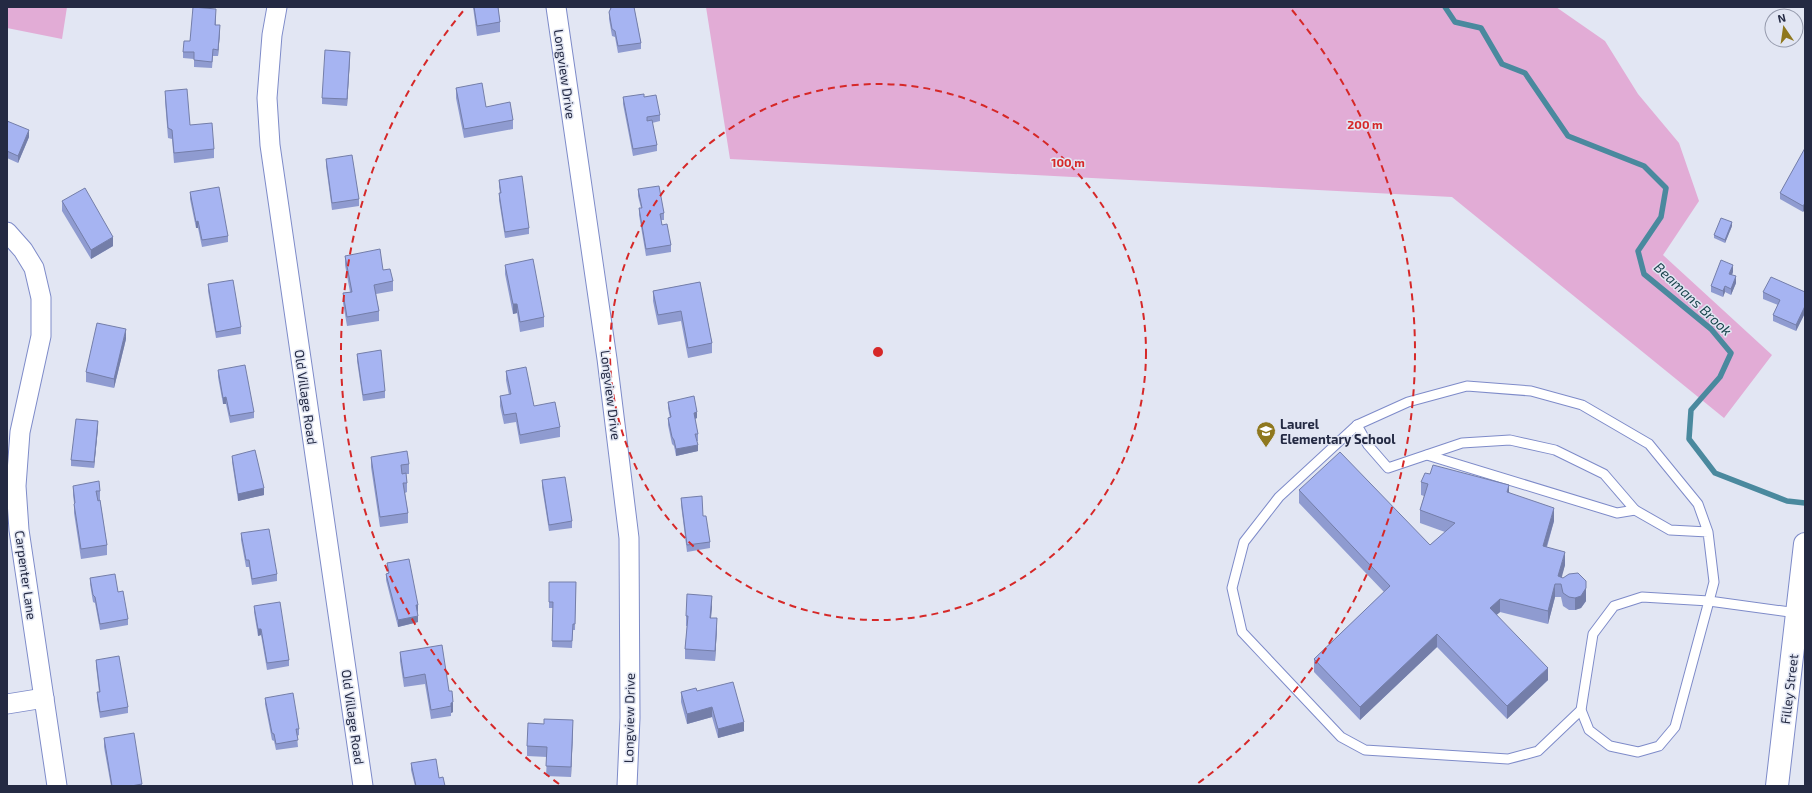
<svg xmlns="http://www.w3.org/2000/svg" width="1812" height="793" font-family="'Exo 2',sans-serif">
<rect width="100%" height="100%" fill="#e2e6f3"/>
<g fill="#e2acd6">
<polygon points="7,7 67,7 62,39 7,28"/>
<polygon points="706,7 1556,7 1605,41 1638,94 1679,143 1699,201 1663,255 1772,355 1724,418 1452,197 730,159"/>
</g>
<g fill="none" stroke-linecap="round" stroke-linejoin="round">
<polyline stroke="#4a899e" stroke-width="5.5" points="1445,7 1455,22 1481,28 1502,64 1525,73 1568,136 1644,166 1666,188 1661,217 1638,251 1644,274 1711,329 1731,353 1720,377 1691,410 1689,439 1715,473 1787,501 1805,503"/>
<defs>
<g id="service">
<polyline points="1357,425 1279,497 1244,542 1232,588 1242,632 1341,737 1365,750 1508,759 1538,751 1581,710"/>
<polyline points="1427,455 1617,513 1635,510"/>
<polyline points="1708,532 1670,530 1635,510 1604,474 1555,450 1510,440 1462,443 1388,468 1368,445 1357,425 1408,402 1467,386 1531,391 1582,405 1649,444 1698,504 1708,532 1714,582 1709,601 1797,613"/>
<polygon points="1642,597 1709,601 1675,727 1659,746 1638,752 1610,746 1589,730 1581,710 1593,634 1614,606"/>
</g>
<g id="minor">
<polyline points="277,7 272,35 267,98 270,145 363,786"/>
<polyline points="556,7 607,359 629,538 630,718 627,786"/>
<polyline points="7,232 23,250 34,268 41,298 41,336 20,432 16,486 19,530 57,786"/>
<polyline points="7,704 44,698"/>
</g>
<polyline id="tertiary" points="1777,786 1805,544"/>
</defs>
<use href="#service" stroke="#7e8bc9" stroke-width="11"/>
<use href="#minor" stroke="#7e8bc9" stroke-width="21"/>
<use href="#tertiary" stroke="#7e8bc9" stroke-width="24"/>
<use href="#service" stroke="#fff" stroke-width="9"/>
<use href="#minor" stroke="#fff" stroke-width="19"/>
<use href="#tertiary" stroke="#fff" stroke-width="22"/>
</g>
<g fill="#8f9bd0">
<polygon points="473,7 498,7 500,22 500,32 477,36"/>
<polygon points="610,7 634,7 641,43 641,49 618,53 615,37 612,36 609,19 609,12 610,10"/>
<polygon points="216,16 216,25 220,32 218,56 213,56 212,68 194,67 194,59 183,58 183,52 190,41"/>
<polygon points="350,58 347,106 322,104 322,98"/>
<polygon points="456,88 486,107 513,120 513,129 464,138 456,98"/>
<polygon points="165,91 190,125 214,149 214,158 174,163 172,139 168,138 165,101"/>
<polygon points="623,97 644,97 660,115 660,121 652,123 657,145 657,151 633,156 623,104"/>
<polygon points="7,121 29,137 18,163 7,158"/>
<polygon points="1805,149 1805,209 1803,212 1780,199 1780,193"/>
<polygon points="326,159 359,199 359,206 332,210 326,166"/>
<polygon points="499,180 529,228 529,234 505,238 499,200 499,193 500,193 499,187"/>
<polygon points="638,189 664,213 664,220 661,220 662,225 671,245 671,252 646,256 639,215 639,208 641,208 638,196"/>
<polygon points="190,192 228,236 228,242 202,247 198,228 196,228 190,199"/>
<polygon points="62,201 113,246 91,259 62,211"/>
<polygon points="1732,226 1725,243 1714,238 1714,235"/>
<polygon points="345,256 383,270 393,281 393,291 376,294 379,311 379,321 347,326 343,303 343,293 350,292 345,265"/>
<polygon points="505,265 544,317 544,327 520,332 517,313 513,314 505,274"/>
<polygon points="1733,272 1732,275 1736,283 1731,295 1725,292 1723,297 1711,292 1711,286"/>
<polygon points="700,282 712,343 712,353 688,358 681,321 658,325 653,301 653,291"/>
<polygon points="208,284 241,327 241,334 216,338 208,291"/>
<polygon points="1763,292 1805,292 1805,313 1796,331 1773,321 1773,315 1778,305 1763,299"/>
<polygon points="126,339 114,388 86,382 86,372"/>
<polygon points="357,354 385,391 385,398 363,401 357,361"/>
<polygon points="218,370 254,412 254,418 230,423 226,404 223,404 218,377"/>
<polygon points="506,371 534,406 560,427 560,437 520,444 516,422 504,424 500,406 500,396 509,395 506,380"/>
<polygon points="668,402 697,418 695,419 698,434 698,441 697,441 698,451 676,456 674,446 672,444 668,425 668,418 670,418 668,408"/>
<polygon points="98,428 94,468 71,466 71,460"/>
<polygon points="232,456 264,495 238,501 232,462"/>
<polygon points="371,457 409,464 409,474 406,474 407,483 407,492 405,493 408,513 408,523 380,527 371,467"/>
<polygon points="542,480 572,521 572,528 549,531 542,487"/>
<polygon points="1421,482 1509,492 1554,521 1547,547 1565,565 1561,577 1586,601 1581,608 1575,610 1569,610 1563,606 1561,597 1555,597 1548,624 1500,612 1496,615 1548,680 1507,719 1437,647 1360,720 1314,672 1314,659 1384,592 1299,503 1299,490 1430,545 1445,532 1420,523 1420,510 1424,496 1421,495"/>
<polygon points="73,486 100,491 100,500 107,545 107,555 81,559 74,513 74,503 73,495"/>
<polygon points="681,498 703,516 710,542 710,548 687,552 681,505"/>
<polygon points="241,533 277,574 277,581 252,585 249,567 246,567 241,540"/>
<polygon points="387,563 418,611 418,622 398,627 386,580 386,574 388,573"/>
<polygon points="90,578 118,592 128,619 128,625 100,630 95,603 93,602 90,584"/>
<polygon points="549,582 576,582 575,630 573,630 572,648 552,647 553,608 549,608"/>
<polygon points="254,606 289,660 289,666 267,670 261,635 258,636 254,612"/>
<polygon points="712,606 711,618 717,628 715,661 685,659 685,649 687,626 686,626 686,616"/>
<polygon points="400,652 449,691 453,712 451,713 451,716 431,719 425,684 404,687 400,661"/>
<polygon points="96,660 128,707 128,713 100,718 97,699 97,692 99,692 96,666"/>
<polygon points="697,691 744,731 718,738 712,717 687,724 681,702 681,692"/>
<polygon points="265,698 299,729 299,735 297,736 298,747 276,750 274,741 272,740 265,704"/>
<polygon points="573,730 571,777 546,776 547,757 527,756 527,746"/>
<polygon points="104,738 142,784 142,786 111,786 104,747"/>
<polygon points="411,763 439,778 445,786 415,786 411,770"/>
</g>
<g fill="#747ea9">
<polygon points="220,25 220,32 218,56 218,50"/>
<polygon points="350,52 350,58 347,106 347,99"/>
<polygon points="29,130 29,137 18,163 18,156"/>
<polygon points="1805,203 1805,209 1803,212 1803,206"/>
<polygon points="198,221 198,228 196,228 196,222"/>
<polygon points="1732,222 1732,226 1725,243 1725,240"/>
<polygon points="113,237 113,246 91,259 91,250"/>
<polygon points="1733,265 1733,272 1729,281 1729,274"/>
<polygon points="1736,276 1736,283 1731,295 1731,289"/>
<polygon points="1725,286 1725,292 1723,297 1723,291"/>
<polygon points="513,304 517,304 517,313 513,314"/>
<polygon points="1805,306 1805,313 1796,331 1796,325"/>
<polygon points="126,329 126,339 114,388 114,379"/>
<polygon points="226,397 226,404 223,404 223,398"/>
<polygon points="697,412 697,418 694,419 694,413"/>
<polygon points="98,421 98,428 94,468 94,462"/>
<polygon points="698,445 698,451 676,456 676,449"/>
<polygon points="1509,485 1509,498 1507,492"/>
<polygon points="264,488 264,495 238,501 238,494"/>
<polygon points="1554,508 1554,521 1543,558 1543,546"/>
<polygon points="1565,552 1565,565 1560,584 1558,576"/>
<polygon points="1555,584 1555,597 1548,624 1548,611"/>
<polygon points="1586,588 1586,601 1581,608 1575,610 1575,598"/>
<polygon points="712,596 712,606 710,628 710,618"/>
<polygon points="1500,599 1500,612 1490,621 1490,608"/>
<polygon points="416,605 418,605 418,611 416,612"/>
<polygon points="418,616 418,622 398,627 398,620"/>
<polygon points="717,618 717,628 715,661 715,651"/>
<polygon points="258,629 261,629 261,635 258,636"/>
<polygon points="1437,634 1437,647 1360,720 1360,707"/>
<polygon points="1548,668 1548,680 1507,719 1507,706"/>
<polygon points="453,702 453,712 451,713 451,703"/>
<polygon points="712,707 712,717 687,724 687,714"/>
<polygon points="573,720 573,730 571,777 571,767"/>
<polygon points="744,722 744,731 718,738 718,729"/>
</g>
<g fill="#a6b4f2" stroke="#747ea9">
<polygon points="193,7 216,9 215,25 220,25 218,50 213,49 212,62 194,60 194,52 183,52 184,41 190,41"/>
<polygon points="474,7 498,7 500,22 477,26"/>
<polygon points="611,7 634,7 641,43 618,46 615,31 612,29 609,12 611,8"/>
<polygon points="325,50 350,52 347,99 322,98"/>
<polygon points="482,83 486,107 510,102 513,120 464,129 456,88"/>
<polygon points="187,89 190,125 212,123 214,149 174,153 172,130 168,128 165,91"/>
<polygon points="644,94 644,97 656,95 660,115 647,117 647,121 652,120 657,145 633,149 623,97"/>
<polygon points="7,121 29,130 18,156 7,151"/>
<polygon points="1805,148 1805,203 1803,206 1780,193"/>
<polygon points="352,155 359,199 332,203 326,159"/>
<polygon points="522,176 529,228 505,232 499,193 501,193 499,180"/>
<polygon points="659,186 664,213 660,214 662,225 667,224 671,245 646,249 639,208 642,208 638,189"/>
<polygon points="219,187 228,236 202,240 198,221 196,222 190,192"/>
<polygon points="85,188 113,237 91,250 62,201"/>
<polygon points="1721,218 1732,222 1725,240 1714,235"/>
<polygon points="380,249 383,270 390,269 393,281 374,285 379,311 347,317 343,293 352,292 345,256"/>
<polygon points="533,259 544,317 520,322 517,304 513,304 505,265"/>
<polygon points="1721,260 1733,265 1729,274 1736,276 1731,289 1725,286 1723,291 1711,286"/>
<polygon points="1771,277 1805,292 1805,306 1796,325 1773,315 1780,300 1763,292"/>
<polygon points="233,280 241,327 216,332 208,284"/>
<polygon points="700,282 712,343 688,348 681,311 658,315 653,291"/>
<polygon points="97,323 126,329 114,379 86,372"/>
<polygon points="381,350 385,391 363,395 357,354"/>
<polygon points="245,365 254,412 230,416 226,397 223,398 218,370"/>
<polygon points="526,367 534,406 555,402 560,427 520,435 516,413 504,415 500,396 511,394 506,371"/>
<polygon points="694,396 697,412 694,413 698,434 695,434 698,445 676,449 674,440 672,437 668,418 671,417 668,402"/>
<polygon points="76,419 98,421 94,462 71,460"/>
<polygon points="255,450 264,488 238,494 232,456"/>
<polygon points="407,451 409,464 401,465 402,474 406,473 407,483 403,483 408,513 380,517 371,457"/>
<polygon points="1340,452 1430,545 1455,523 1420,510 1428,484 1421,482 1425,473 1430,474 1433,465 1509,485 1507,492 1554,508 1543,546 1565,552 1558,576 1563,578 1569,574 1578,573 1586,581 1586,588 1581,596 1575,598 1569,597 1563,593 1561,584 1555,584 1548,611 1500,599 1490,608 1548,668 1507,706 1437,634 1360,707 1314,659 1390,586 1299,490"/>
<polygon points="565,477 572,521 549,525 542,480"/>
<polygon points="99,481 100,491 96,491 98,501 100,500 107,545 81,549 74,504 75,503 73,486"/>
<polygon points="702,496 703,516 706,516 710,542 687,545 681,498"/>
<polygon points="269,529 277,574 252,579 249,560 246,560 241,533"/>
<polygon points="409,559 418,605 416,605 418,616 398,620 386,574 389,573 387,563"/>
<polygon points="115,574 118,592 123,591 128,619 100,624 95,597 93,595 90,578"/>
<polygon points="549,582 576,582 575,624 573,624 572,641 552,641 553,602 549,602"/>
<polygon points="687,594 712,596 710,618 717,618 715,651 685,649 688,616 686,616"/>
<polygon points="280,602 289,660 267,663 261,629 258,629 254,606"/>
<polygon points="442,645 449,691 452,691 453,702 451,703 451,706 431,710 425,674 404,678 400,652"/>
<polygon points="119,656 128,707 100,712 97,692 100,692 96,660"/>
<polygon points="733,682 744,722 718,729 712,707 687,714 681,692 696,688 697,691"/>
<polygon points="293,693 299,729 296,729 298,740 276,744 274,734 272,733 265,698"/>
<polygon points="544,719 573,720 571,767 546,766 547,747 527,746 528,723 544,724"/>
<polygon points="134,733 142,784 131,786 112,786 104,738"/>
<polygon points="436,759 439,778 443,777 445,786 416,786 411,763"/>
</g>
<g fill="none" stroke="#d62828" stroke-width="2" stroke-dasharray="7 5">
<circle cx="878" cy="352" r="268"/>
<path d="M559 784A537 537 0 0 1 464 10M1292 10A537 537 0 0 1 1197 784"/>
</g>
<defs>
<symbol id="school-pin" viewBox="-11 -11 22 30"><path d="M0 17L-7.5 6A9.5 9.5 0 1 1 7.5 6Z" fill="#8f781e" stroke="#e2e6f3"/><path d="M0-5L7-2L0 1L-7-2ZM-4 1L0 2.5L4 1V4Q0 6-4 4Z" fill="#fff"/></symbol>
</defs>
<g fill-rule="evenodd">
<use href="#school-pin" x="1255" y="420" width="22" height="30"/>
</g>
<g text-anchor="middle" stroke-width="3" stroke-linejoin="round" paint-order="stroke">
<g font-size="13" fill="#242a43" stroke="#e2e6f3">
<text transform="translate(565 74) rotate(82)" y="5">Longview Drive</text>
<text transform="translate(611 395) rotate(83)" y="5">Longview Drive</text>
<text transform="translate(306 397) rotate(82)" y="5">Old Village Road</text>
<text transform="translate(26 575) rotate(82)" y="5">Carpenter Lane</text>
<text transform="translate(1789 689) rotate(-83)" y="5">Filley Street</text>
<text transform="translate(353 717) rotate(82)" y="5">Old Village Road</text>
<text transform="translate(629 718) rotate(-89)" y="5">Longview Drive</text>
</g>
<g font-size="13" font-weight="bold" fill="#242a43" stroke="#e2e6f3" text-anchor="start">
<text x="1280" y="429">Laurel<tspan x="1280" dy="15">Elementary School</tspan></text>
</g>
<g font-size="14" font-style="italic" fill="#1c454e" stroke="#e2e6f3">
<text transform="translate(1693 299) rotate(43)" y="5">Beamans Brook</text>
</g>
</g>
<circle cx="878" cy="352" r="6" fill="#d62828" stroke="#e2e6f3" stroke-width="2"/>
<g font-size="12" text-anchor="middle" font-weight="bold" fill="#d62828" stroke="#e2e6f3" stroke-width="3" stroke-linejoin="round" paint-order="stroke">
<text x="1365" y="129">200 m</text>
<text x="1068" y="167">100 m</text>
</g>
<rect width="1812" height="793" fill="none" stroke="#242a43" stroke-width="16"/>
<g transform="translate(1784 28) rotate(347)"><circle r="19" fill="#e2e6f3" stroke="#969bad"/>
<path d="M0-3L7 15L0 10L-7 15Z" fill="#8f781e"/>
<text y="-6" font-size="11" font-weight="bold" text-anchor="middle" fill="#242a43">N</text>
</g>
</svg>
